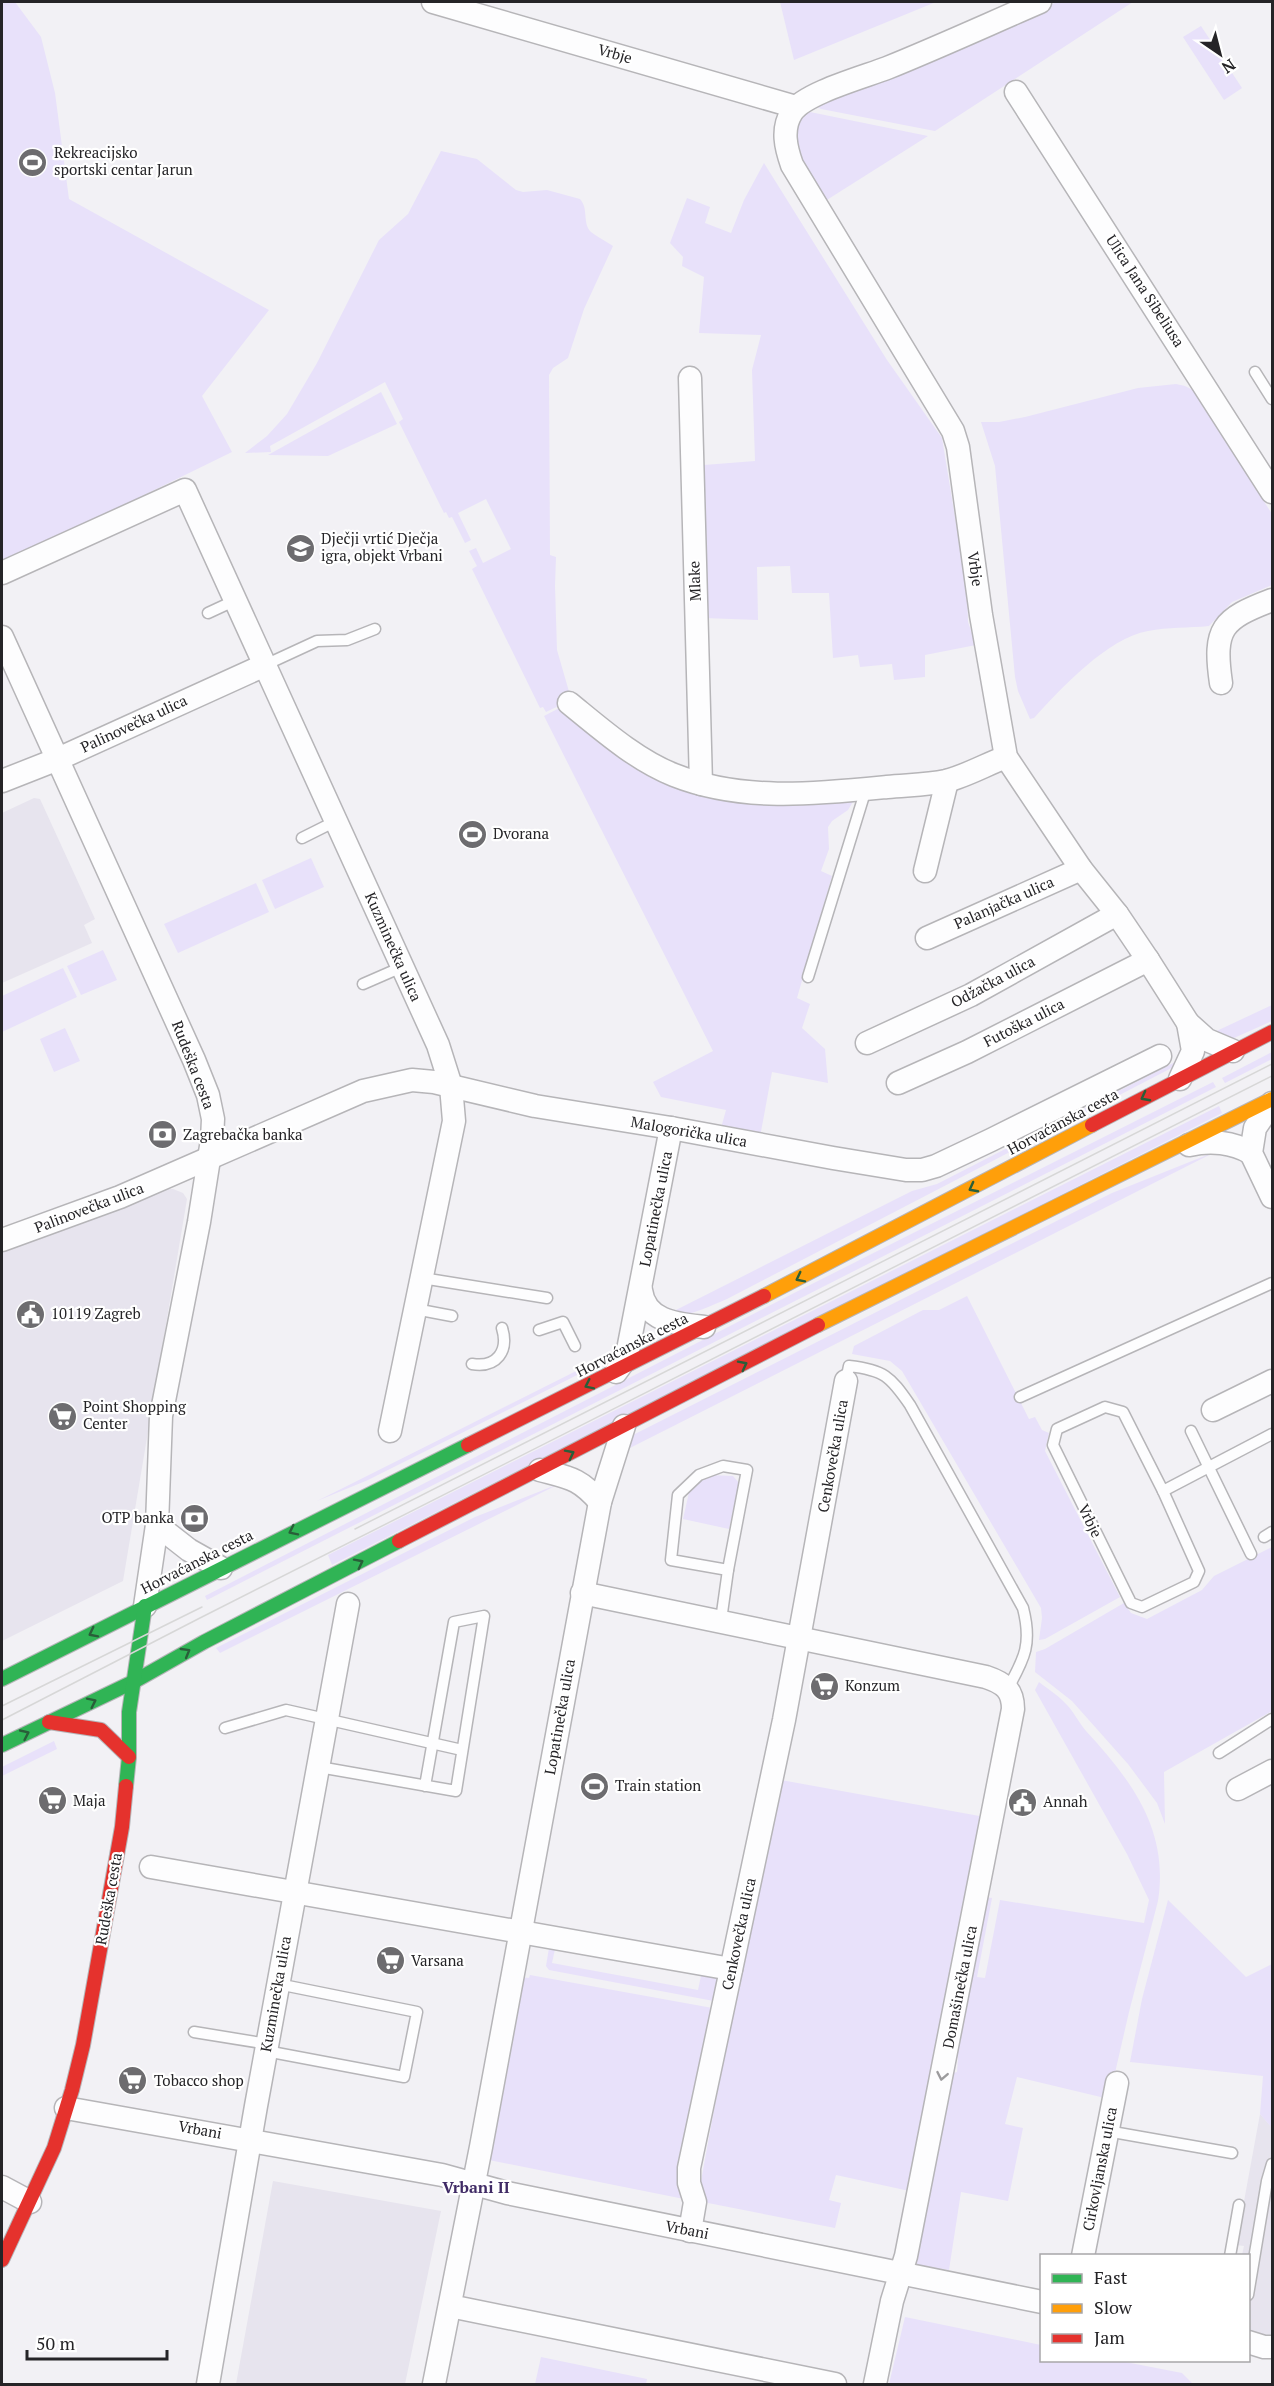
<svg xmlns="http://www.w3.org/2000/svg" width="1274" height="2386" font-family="'PT Serif',serif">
<rect width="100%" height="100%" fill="#f2f1f5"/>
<g fill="#e7e4ee">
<polygon points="34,798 40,799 95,919 84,925 92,943 2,983 2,813"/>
<polygon points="160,1189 173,1189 183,1193 187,1199 123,1581 2,1641 2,1246"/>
<polygon points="1260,2114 1272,2128 1272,2357 1249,2351 1248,2256 1242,2255 1244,2246 1236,2245"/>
<polygon points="273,2181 441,2211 405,2384 236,2384"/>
</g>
<g fill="#e8e1fa">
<polygon points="2,2 15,2 41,37 55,93 69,199 269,310 202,396 232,452 91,521 2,560"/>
<polygon points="780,2 936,2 794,60"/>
<polygon points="1057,2 1133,2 935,131 821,109 816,106"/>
<polygon points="1201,26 1242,88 1224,100 1183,37"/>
<path d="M 807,112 L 810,112 L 928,136 L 822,203 C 807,177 779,138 807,112 Z"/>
<path d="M 441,151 L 477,159 L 516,190 L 523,192 L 547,190 L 580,199 C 589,209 582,223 591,232 C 597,237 606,241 613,246 L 584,309 L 568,358 L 553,368 L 549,375 L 550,555 L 556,557 L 555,586 L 557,650 L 570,695 L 569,701 L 546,712 L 543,707 L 540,708 L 472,569 L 477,566 L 469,551 L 476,548 L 483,563 L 511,549 L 486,499 L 458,513 L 471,540 L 465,543 L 452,517 L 449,518 L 446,512 L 444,513 L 399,422 L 403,419 L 385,382 L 270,446 L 271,452 L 245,453 L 267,436 L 287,414 L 317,363 L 379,240 L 408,214 Z"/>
<polygon points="764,163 887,360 942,438 967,590 968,622 976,645 925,655 925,677 894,680 892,664 860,667 858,655 833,658 829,593 792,593 790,566 757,567 758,620 704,618 704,465 755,461 752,370 761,335 699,333 704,277 682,266 683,257 670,243 687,198 710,207 705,223 731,233 744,200"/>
<path d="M 1176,384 L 1185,386 L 1193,390 L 1272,514 L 1272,585 L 1232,602 L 1209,626 C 1189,628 1168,627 1148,631 C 1108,638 1061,688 1034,718 L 1030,719 L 1018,691 L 1015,677 L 995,466 L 981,422 L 999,422 L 1025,417 L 1138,388 Z"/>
<polygon points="381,392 397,424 328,456 268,455"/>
<polygon points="567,704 650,767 854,800 848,810 832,821 828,827 829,849 821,871 832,876 797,998 810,1004 802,1028 825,1049 828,1083 772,1072 760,1137 721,1128 726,1110 661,1097 653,1082 713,1051 544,716"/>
<polygon points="311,858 324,887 275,909 262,880"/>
<polygon points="256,883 269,912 178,953 164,924"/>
<polygon points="103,950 117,980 81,995 67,966"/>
<polygon points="63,968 77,997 2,1032 2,996"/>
<polygon points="1272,1005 1272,1021 1234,1038 1208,1035"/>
<polygon points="65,1028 80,1061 54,1072 40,1039"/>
<polygon points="1272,1052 1272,1059 1225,1083 1222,1078"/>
<path d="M 1187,1056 L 1185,1061 L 727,1299 C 709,1306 687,1319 668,1314 L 912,1191 L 937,1184 Z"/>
<polygon points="1213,1082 1216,1087 207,1600 205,1596 800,1290"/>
<polygon points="1219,1106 1222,1113 332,1565 328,1555"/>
<polygon points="1217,1151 618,1454 627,1438 1112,1193"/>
<polygon points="967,1296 1029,1419 1035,1417 1042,1430 1049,1433 1045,1451 1120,1597 1045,1639 1039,1640 1042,1618 1041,1608 902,1371 890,1361 852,1354 854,1346 923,1310 939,1310"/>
<polygon points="618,1350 615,1356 368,1480 317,1501"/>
<polygon points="709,1475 733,1476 739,1483 729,1529 683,1519 690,1488"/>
<polygon points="561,1483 220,1653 216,1648 475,1517"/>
<polygon points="1272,1547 1272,1711 1164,1772 1165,1824 1157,1803 1128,1764 1072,1701 1035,1672 1036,1652 1045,1649 1124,1603 1131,1613 1147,1619 1202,1590 1214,1576"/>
<path d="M 1039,1682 C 1048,1689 1059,1696 1067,1705 C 1074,1712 1079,1723 1086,1731 C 1132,1781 1169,1830 1158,1901 L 1129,2012 L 1109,2099 L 1017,2077 L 1005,2124 L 1023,2128 L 1008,2201 L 961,2192 L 949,2270 L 912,2264 L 949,2074 L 957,2072 L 958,2058 L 954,2052 L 984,1897 L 992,1898 L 977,1977 L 985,1978 L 1000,1900 L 1144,1923 L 1149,1900 L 1127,1854 L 1035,1690 Z"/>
<polygon points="54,1741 57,1749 2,1776 2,1767"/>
<polygon points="781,1780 985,1817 914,2192 836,2175 829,2200 841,2203 835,2228 708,2203 699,2192 736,1990"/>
<polygon points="1168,1900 1246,1977 1272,1964 1272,2128 1260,2114 1263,2076 1130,2062 1142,1999"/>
<polygon points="549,1948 555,1949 552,1963 698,1990 701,1976 704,1975 718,1979 719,2002 549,1970 546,1966"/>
<polygon points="530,1975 718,2009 689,2200 489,2160 521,1977 529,1978"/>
<polygon points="905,2317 1041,2345 1042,2360 1120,2361 1182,2373 1193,2384 889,2384"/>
<polygon points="541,2357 647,2379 646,2384 535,2384"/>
</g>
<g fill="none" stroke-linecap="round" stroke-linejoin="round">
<defs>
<g id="lane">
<polyline points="1255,372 1272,399"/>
<polyline points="208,613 236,600"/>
<polyline points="265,665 317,641 347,640 375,629"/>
<polyline points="302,838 336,821"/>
<polyline points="808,977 866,789"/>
<polyline points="363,984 402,967"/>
<polyline points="422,1278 547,1298"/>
<polyline points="415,1309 452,1316"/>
<polyline points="539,1330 563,1322 575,1346"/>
<path d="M 472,1364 C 497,1368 509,1351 502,1328"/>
<path d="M 846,1381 L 849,1366 C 884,1370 890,1376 910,1405 L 1023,1608 C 1032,1643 1025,1658 1008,1688"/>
<polyline points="1020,1397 1272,1283"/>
<polygon points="1105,1407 1123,1412 1163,1491 1199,1571 1194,1582 1142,1607 1131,1603 1053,1445 1057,1429"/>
<polyline points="1191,1431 1251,1554"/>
<polygon points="723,1466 747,1470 728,1570 671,1560 678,1495 699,1475"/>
<polyline points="1163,1491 1272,1434"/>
<polyline points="1264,1537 1272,1532"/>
<polyline points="721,1620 728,1570"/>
<polyline points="225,1728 286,1710 462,1750"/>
<polyline points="1219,1753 1272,1719"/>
<polyline points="319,1767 456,1791 484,1616 454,1622 425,1786"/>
<polyline points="194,2032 268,2044"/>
<polyline points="266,2051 404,2077 417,2012 278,1984"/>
<polyline points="1107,2131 1232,2153"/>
<polyline points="1230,2256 1239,2205"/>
<polyline points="1248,2295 1267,2181 1272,2164"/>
</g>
<g id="street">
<polyline points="433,2 796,107"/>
<path d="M 1040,2 C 989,24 939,47 887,68 C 864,77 805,93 792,112 C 781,129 786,148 792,165 L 953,431 L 958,447 L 981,615 L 1006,757 L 1081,869 L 1117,914 L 1148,960 L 1188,1023 L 1207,1040 L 1233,1051"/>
<polyline points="1016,92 1272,492"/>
<polyline points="690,378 701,784"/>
<polyline points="2,573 185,490 438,1045 451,1086 454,1121 390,1431"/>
<polyline points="2,637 194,1060 208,1095 213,1119 212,1140 199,1222 161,1416 157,1525 145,1606"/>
<path d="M 1221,683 C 1213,628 1222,619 1272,600"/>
<path d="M 569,703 C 601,729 636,760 674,775 C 742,802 816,794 887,787 C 906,785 927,785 946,781 C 966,776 987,764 1006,757"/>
<polyline points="2,781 58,759 265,665"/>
<polyline points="925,871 947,781"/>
<polyline points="927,938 1081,869"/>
<polyline points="867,1043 971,995 1117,914"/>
<polyline points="1180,1079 1193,1051 1188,1023"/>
<polyline points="898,1083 967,1052 1148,960"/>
<polyline points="1272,1103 1255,1128 1251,1153 1272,1197"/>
<path d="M 1189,1145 C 1210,1140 1233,1142 1251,1153"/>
<polyline points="2,1240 120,1197 363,1091 412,1080 434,1082 535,1106 671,1128 833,1158 906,1170 922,1170 936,1166 991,1140 1160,1056"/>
<path d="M 641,1290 C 645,1322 678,1324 704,1327"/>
<polyline points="616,1372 624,1361 628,1350 671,1128"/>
<polyline points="1213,1410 1272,1381"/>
<path d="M 540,1470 C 570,1478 579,1478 600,1502"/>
<polyline points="157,1525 189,1550 221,1568"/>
<path d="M 582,1593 L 986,1677 C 1004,1683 1013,1690 1013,1709 L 906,2256 L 892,2301 L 875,2384"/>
<polyline points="1238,1789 1272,1771"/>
<polyline points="151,1867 731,1969"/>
<polyline points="66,2108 442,2175 507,2193 1042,2302"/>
<polyline points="2,2187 30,2202"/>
<polyline points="690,2231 695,2202 689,2183 689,2168 784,1720 846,1381"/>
<polyline points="1083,2256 1117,2083"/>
<polyline points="450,2306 835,2384"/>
<polyline points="1248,2342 1264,2347 1272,2347"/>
<polyline points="208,2384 256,2106 348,1604"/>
<polyline points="434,2384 481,2147 600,1502 624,1426"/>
</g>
<g id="fast">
<polyline points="2,1679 468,1445"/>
<polyline points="2,1745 135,1681 204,1642 399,1541"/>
<polyline points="126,1786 129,1757 129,1712 145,1606"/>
</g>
<g id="slow">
<polyline points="764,1296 1092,1125"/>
<polyline points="818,1325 1272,1099"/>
</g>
<g id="jam">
<polyline points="1092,1125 1272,1032"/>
<polyline points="468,1445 764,1296"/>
<polyline points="399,1541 818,1325"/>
<polyline points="49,1722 101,1730 129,1757"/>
<polyline points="2,2260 54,2148 72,2090 83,2045 122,1827 126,1786"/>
</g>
</defs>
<use href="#lane" stroke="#b6b5b8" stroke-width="13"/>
<use href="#street" stroke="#b6b5b8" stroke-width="25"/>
<use href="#fast" stroke="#b6b5b8" stroke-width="16"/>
<use href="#slow" stroke="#b6b5b8" stroke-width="16"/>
<use href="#jam" stroke="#b6b5b8" stroke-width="16"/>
<use href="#lane" stroke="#fdfdfe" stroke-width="10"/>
<use href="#street" stroke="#fdfdfe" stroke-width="22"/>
<use href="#fast" stroke="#30b455" stroke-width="14"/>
<use href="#slow" stroke="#ff9f0a" stroke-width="14"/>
<use href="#jam" stroke="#e5322d" stroke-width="14"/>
<g stroke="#d7d7d7" stroke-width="1.5">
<polyline points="355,1529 1272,1064"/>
<polyline points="2,1706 202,1607"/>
<polyline points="2,1720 198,1619 1272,1076"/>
</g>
</g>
<defs><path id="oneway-chevron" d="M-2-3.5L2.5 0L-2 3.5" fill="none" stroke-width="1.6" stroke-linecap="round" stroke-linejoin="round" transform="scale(1.5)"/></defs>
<g stroke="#295e39">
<use href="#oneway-chevron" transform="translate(1145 1097) rotate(152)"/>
<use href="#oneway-chevron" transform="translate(973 1188) rotate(152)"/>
<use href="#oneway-chevron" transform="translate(800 1278) rotate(153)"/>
<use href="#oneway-chevron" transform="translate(743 1365) rotate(-27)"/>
<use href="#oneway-chevron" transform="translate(589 1385) rotate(154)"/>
<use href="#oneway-chevron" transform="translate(570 1454) rotate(-27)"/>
<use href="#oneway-chevron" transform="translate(293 1531) rotate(154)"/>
<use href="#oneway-chevron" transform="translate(359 1563) rotate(-27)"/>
<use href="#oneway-chevron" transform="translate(93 1633) rotate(153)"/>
<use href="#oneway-chevron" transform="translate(186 1652) rotate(-30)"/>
<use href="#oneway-chevron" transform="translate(92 1702) rotate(-26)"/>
<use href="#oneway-chevron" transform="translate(25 1734) rotate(-25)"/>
</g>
<use stroke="#9c9b9d" href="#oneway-chevron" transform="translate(942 2076) rotate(101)"/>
<defs>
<symbol id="stadium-disc" viewBox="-11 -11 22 22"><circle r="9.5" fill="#6d6c6f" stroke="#fff"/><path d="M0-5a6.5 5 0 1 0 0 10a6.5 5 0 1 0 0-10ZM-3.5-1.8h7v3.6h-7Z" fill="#fff"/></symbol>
<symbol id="school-disc" viewBox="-11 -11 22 22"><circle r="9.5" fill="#6d6c6f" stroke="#fff"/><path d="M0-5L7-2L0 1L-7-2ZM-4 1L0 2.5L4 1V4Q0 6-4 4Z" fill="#fff"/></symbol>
<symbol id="bank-disc" viewBox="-11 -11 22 22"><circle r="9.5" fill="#6d6c6f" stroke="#fff"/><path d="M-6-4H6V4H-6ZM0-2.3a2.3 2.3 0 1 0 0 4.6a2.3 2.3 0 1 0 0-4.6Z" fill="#fff"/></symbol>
<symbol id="civic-disc" viewBox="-11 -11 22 22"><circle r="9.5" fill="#6d6c6f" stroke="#fff"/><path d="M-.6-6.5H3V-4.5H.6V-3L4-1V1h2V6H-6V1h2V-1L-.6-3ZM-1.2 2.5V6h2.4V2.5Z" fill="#fff"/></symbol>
<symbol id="supermarket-disc" viewBox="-11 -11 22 22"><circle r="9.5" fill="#6d6c6f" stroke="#fff"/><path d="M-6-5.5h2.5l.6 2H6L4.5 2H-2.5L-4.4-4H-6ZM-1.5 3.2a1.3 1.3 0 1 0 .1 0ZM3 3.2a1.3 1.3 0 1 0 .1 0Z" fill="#fff"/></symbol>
</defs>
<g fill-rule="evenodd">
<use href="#stadium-disc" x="16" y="146" width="33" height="33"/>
<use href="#school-disc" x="284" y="532" width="33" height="33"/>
<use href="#stadium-disc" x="456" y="818" width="33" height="33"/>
<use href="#bank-disc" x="146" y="1118" width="33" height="33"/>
<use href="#civic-disc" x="14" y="1298" width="33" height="33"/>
<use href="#supermarket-disc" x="46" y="1400" width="33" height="33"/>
<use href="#bank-disc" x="178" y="1502" width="33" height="33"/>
<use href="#supermarket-disc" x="808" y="1670" width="33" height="33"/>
<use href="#stadium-disc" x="578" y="1770" width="33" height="33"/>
<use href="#supermarket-disc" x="36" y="1784" width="33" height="33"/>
<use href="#civic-disc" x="1006" y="1786" width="33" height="33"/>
<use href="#supermarket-disc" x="374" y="1944" width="33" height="33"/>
<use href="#supermarket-disc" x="116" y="2064" width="33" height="33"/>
</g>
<g text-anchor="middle" stroke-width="4.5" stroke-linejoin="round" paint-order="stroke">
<g font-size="15" fill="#252427" stroke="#fff">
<text transform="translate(615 54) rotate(16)" y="5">Vrbje</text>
<text transform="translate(1145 291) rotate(57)" y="5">Ulica Jana Sibeliusa</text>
<text transform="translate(975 569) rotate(82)" y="5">Vrbje</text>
<text transform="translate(695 581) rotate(-92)" y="5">Mlake</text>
<text transform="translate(134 724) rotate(-25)" y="5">Palinovečka ulica</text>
<text transform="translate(1004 903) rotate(-24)" y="5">Palanjačka ulica</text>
<text transform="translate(393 947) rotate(66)" y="5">Kuzminečka ulica</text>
<text transform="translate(993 982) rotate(-28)" y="5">Odžačka ulica</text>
<text transform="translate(1024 1023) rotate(-27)" y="5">Futoška ulica</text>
<text transform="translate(193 1065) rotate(69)" y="5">Rudeška cesta</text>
<text transform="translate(1063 1122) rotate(-28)" y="5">Horvaćanska cesta</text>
<text transform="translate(689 1132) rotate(10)" y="5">Malogorička ulica</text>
<text transform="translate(89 1208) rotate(-21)" y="5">Palinovečka ulica</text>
<text transform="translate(656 1209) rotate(-79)" y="5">Lopatinečka ulica</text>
<text transform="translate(632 1345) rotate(-27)" y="5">Horvaćanska cesta</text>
<text transform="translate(833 1456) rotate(-80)" y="5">Cenkovečka ulica</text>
<text transform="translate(1090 1521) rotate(64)" y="5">Vrbje</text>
<text transform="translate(197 1562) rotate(-27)" y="5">Horvaćanska cesta</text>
<text transform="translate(560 1717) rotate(-80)" y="5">Lopatinečka ulica</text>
<text transform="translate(109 1899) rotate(-80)" y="5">Rudeška cesta</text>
<text transform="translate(739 1934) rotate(-78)" y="5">Cenkovečka ulica</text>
<text transform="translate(960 1987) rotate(-79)" y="5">Domašinečka ulica</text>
<text transform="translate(276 1994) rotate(-80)" y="5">Kuzminečka ulica</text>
<text transform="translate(200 2130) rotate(10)" y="5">Vrbani</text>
<text transform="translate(1100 2169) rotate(-79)" y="5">Cirkovljanska ulica</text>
<text transform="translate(687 2230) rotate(11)" y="5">Vrbani</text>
</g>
<g font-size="15" fill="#252427" stroke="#fff" text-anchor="start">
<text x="54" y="158">Rekreacijsko<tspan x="54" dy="17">sportski centar Jarun</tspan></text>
<text x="321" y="544">Dječji vrtić Dječja<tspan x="321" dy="17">igra, objekt Vrbani</tspan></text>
<text x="493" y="839">Dvorana</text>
<text x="183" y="1140">Zagrebačka banka</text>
<text x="51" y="1319">10119 Zagreb</text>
<text x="83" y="1412">Point Shopping<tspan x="83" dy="17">Center</tspan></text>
<text x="174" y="1523" text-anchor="end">OTP banka</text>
<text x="845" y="1691">Konzum</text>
<text x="615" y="1791">Train station</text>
<text x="73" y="1806">Maja</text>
<text x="1043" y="1807">Annah</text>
<text x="411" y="1966">Varsana</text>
<text x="154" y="2086">Tobacco shop</text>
</g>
<g font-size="16" font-weight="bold" fill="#3f2a65" stroke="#fff">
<text x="476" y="2193">Vrbani II</text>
</g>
</g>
<rect width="1274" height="2386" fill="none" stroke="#252427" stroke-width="6"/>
<rect x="1040" y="2254" width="210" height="108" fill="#ffffff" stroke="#a8a7a9" stroke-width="1.5"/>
<rect x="1052" y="2274" width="30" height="9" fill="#30b455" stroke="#a8a7a9" stroke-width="1.5"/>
<text x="1094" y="2284" font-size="18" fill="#252427">Fast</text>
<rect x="1052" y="2304" width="30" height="9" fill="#ff9f0a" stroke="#a8a7a9" stroke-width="1.5"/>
<text x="1094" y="2314" font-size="18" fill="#252427">Slow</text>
<rect x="1052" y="2334" width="30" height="9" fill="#e5322d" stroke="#a8a7a9" stroke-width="1.5"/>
<text x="1094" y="2344" font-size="18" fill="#252427">Jam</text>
<g transform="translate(1220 54) rotate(145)" stroke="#ffffff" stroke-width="4.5" paint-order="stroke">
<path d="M0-4.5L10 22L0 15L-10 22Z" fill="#252427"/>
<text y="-9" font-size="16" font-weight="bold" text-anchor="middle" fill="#252427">N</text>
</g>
<path d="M27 2350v9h140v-9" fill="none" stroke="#252427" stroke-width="3"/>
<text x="36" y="2350" font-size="18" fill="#252427" stroke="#ffffff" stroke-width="4.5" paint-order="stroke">50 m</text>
</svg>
